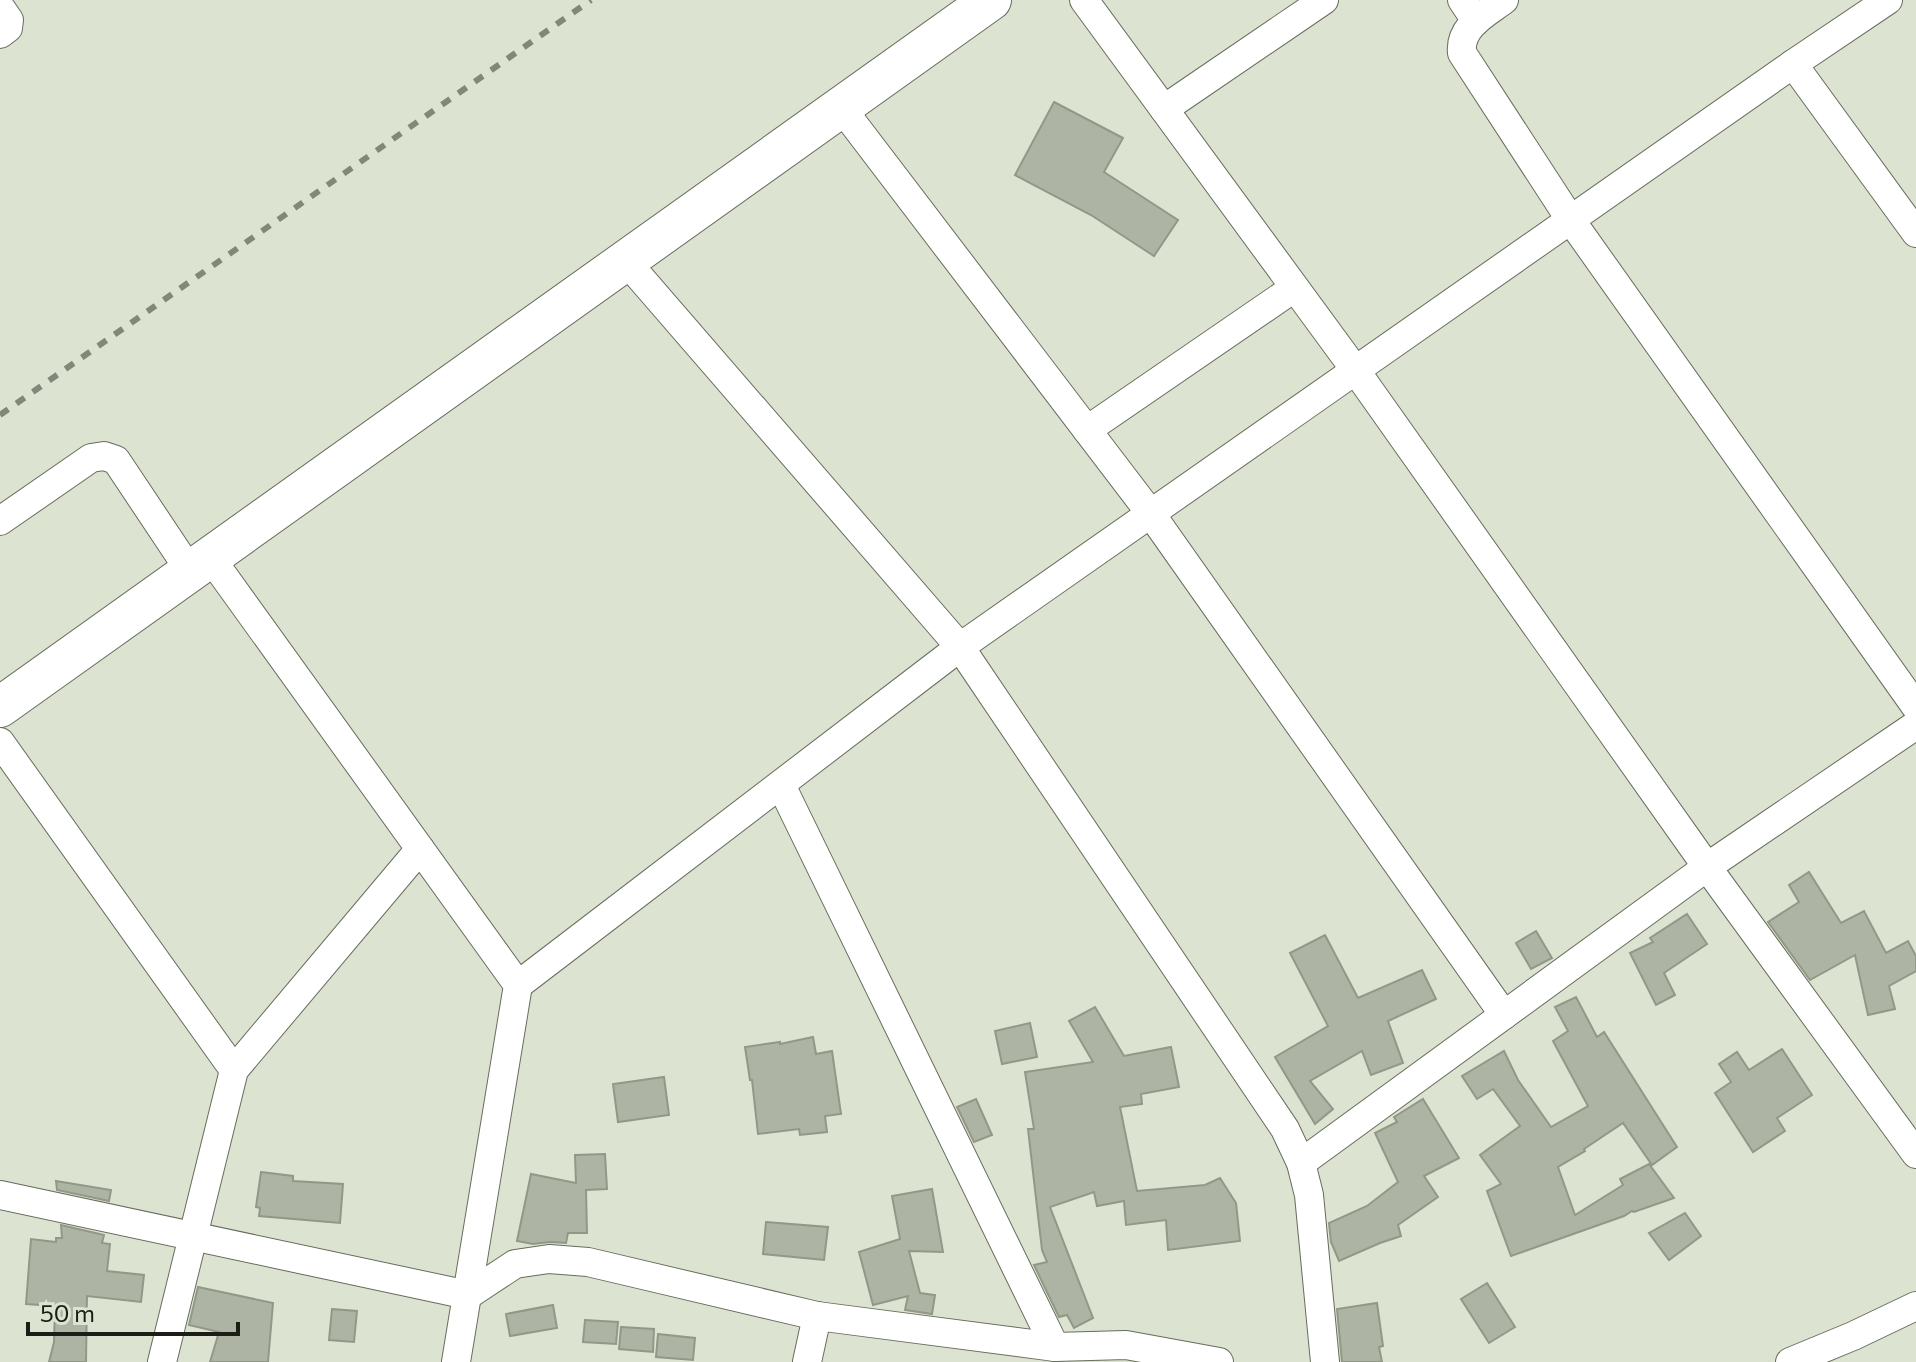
<svg xmlns="http://www.w3.org/2000/svg" width="1916" height="1362" font-family="Commissioner,sans-serif">
<rect width="100%" height="100%" fill="#dde3d1"/>
<g fill="#aeb4a3" stroke="#929887" stroke-width="2">
<polygon points="1054,102 1123,138 1104,172 1178,220 1154,256 1091,215 1015,175"/>
<polygon points="1809,872 1841,923 1864,911 1886,953 1908,941 1916,956 1916,971 1889,986 1895,1009 1868,1015 1855,955 1810,980 1768,922 1799,902 1789,885"/>
<polygon points="1687,914 1707,944 1664,973 1675,995 1656,1005 1630,953 1653,942 1650,938"/>
<polygon points="1536,931 1552,958 1531,969 1516,943"/>
<polygon points="1325,935 1358,998 1422,970 1436,999 1388,1021 1403,1063 1371,1075 1362,1051 1310,1081 1333,1109 1315,1124 1275,1057 1328,1026 1290,953"/>
<polygon points="1576,997 1597,1037 1604,1032 1677,1147 1652,1165 1623,1123 1584,1149 1585,1151 1558,1167 1575,1215 1623,1185 1620,1179 1649,1164 1674,1198 1634,1212 1632,1211 1624,1216 1511,1256 1487,1191 1501,1184 1480,1155 1520,1126 1493,1089 1477,1099 1462,1076 1504,1051 1518,1080 1551,1127 1588,1106 1553,1041 1568,1031 1555,1007"/>
<polygon points="1095,1007 1124,1056 1171,1047 1179,1087 1141,1094 1142,1104 1120,1107 1137,1191 1205,1185 1220,1178 1236,1203 1240,1241 1168,1250 1166,1220 1126,1225 1124,1201 1097,1206 1094,1192 1050,1207 1093,1318 1074,1328 1067,1315 1059,1317 1034,1265 1047,1262 1042,1250 1028,1129 1034,1129 1025,1072 1093,1062 1069,1021"/>
<polygon points="1030,1023 1037,1057 1002,1064 995,1031"/>
<polygon points="813,1037 816,1054 832,1051 841,1114 825,1116 827,1132 800,1135 799,1129 758,1134 752,1080 750,1080 745,1047 780,1042 780,1044"/>
<polygon points="1782,1049 1812,1095 1777,1118 1785,1131 1753,1152 1715,1093 1731,1082 1719,1064 1737,1052 1749,1070"/>
<polygon points="664,1077 669,1115 618,1122 613,1084"/>
<polygon points="976,1099 992,1135 974,1142 957,1107"/>
<polygon points="1423,1099 1459,1158 1424,1176 1438,1197 1398,1225 1401,1236 1380,1243 1339,1261 1331,1242 1329,1223 1367,1206 1398,1182 1375,1133 1397,1122 1394,1117"/>
<polygon points="605,1154 607,1189 586,1190 587,1233 568,1233 566,1243 550,1242 533,1244 517,1241 531,1174 576,1183 575,1155"/>
<polygon points="261,1172 293,1176 293,1181 343,1184 340,1223 259,1216 260,1208 256,1207"/>
<polygon points="56,1181 111,1190 109,1201 57,1190"/>
<polygon points="932,1189 943,1252 909,1251 920,1293 935,1295 932,1314 905,1310 908,1296 873,1305 859,1252 900,1239 892,1196"/>
<polygon points="1685,1213 1701,1236 1669,1260 1649,1233"/>
<polygon points="766,1222 828,1227 824,1260 763,1254"/>
<polygon points="61,1225 104,1235 102,1243 110,1244 107,1271 144,1275 141,1302 87,1296 86,1362 49,1362 54,1342 55,1306 26,1304 31,1239 56,1242 56,1238 62,1238"/>
<polygon points="1487,1283 1515,1327 1489,1343 1461,1299"/>
<polygon points="198,1287 273,1303 268,1362 210,1362 219,1332 189,1325"/>
<polygon points="1377,1303 1383,1346 1379,1347 1382,1362 1342,1362 1337,1309"/>
<polygon points="553,1305 557,1328 510,1336 506,1314"/>
<polygon points="332,1309 357,1311 354,1342 329,1340"/>
<polygon points="585,1320 618,1322 616,1344 583,1342"/>
<polygon points="621,1327 654,1329 653,1352 619,1349"/>
<polygon points="658,1334 695,1338 693,1360 656,1357"/>
</g>
<g fill="none" stroke-linecap="round" stroke-linejoin="round">
<defs>
<g id="street">
<polyline points="1084,0 1356,371 1707,867 1916,1154"/>
<polyline points="1462,0 1476,21"/>
<path d="M 1504,0 C 1485,14 1459,27 1462,53 L 1570,219 L 1916,707"/>
<polyline points="0,7 9,20 8,28 0,34"/>
<polyline points="1793,64 1916,233"/>
<polyline points="840,106 1151,514 1504,1015"/>
<polyline points="1164,109 1324,0"/>
<polyline points="625,260 960,647 1285,1129 1301,1163 1309,1195 1325,1362"/>
<polyline points="1087,430 1294,288"/>
<polyline points="0,521 91,458 104,456 116,460 190,571"/>
<polyline points="210,557 518,985 456,1362"/>
<polyline points="0,742 234,1070"/>
<polyline points="781,785 1055,1347"/>
<polyline points="518,985 960,647 1793,64 1888,0"/>
<polyline points="1301,1163 1707,867 1916,725"/>
<polyline points="0,1195 468,1295 515,1264 549,1259 588,1262 817,1316 1055,1347 1126,1345 1219,1362"/>
<polyline points="162,1362 234,1070 420,849"/>
<polyline points="807,1362 817,1316"/>
<polyline points="1790,1362 1853,1336 1916,1306"/>
</g>
<polyline id="secondary" points="0,707 991,0"/>
</defs>
<use href="#street" stroke="#676d5c" stroke-width="30"/>
<use href="#secondary" stroke="#676d5c" stroke-width="42"/>
<use href="#street" stroke="#fff" stroke-width="28"/>
<use href="#secondary" stroke="#fff" stroke-width="40"/>
<polyline stroke="#83877a" stroke-width="6" stroke-dasharray="10 10" stroke-linecap="butt" points="0,415 591,0"/>
</g>
<path d="M28 1322v12h210v-12" fill="none" stroke="#1b1d16" stroke-width="4"/>
<text x="40" y="1322" font-size="24" fill="#1b1d16" stroke="#dde3d1" stroke-width="6" paint-order="stroke">50 m</text>
</svg>
